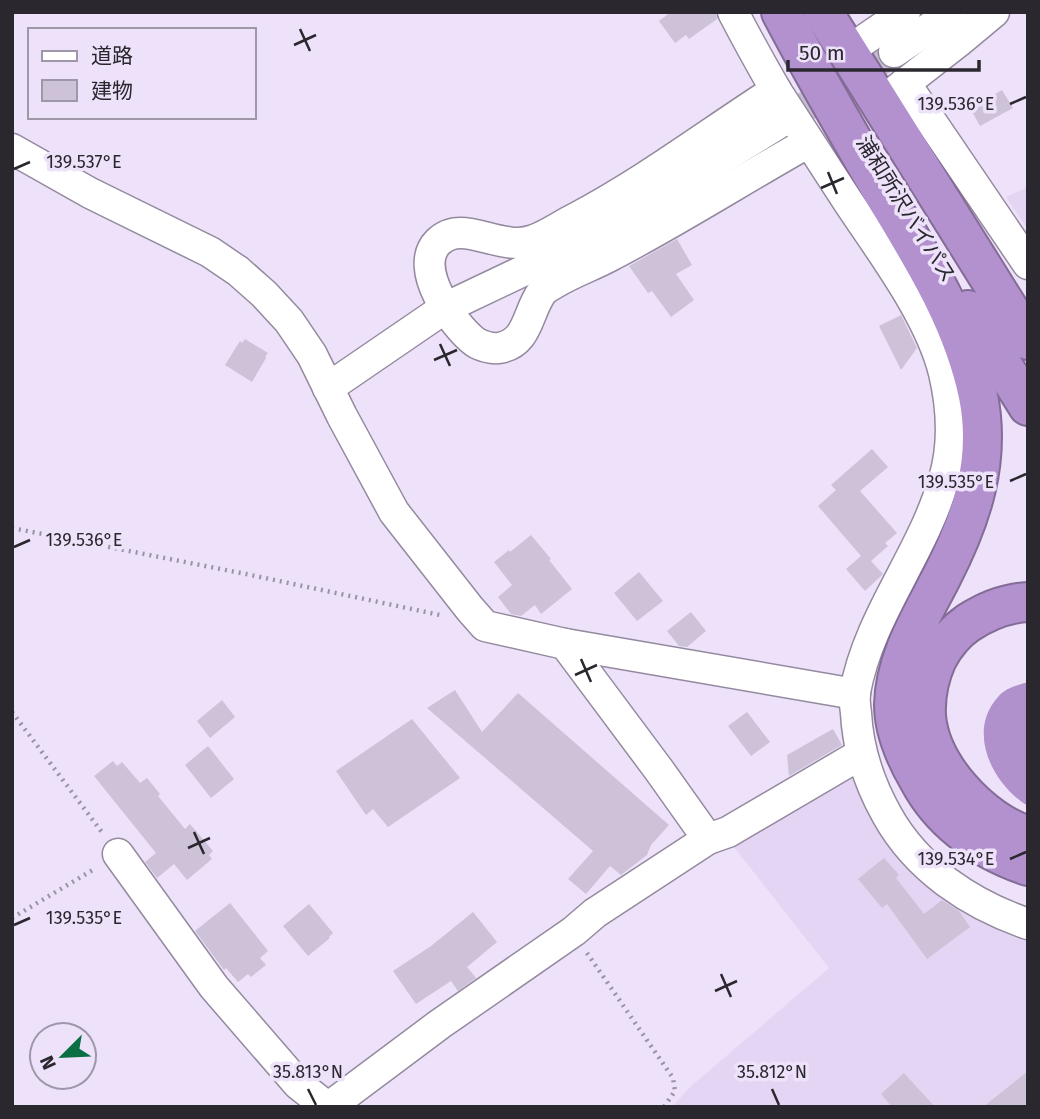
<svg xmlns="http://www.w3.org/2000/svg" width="1040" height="1119" font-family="'Fira Sans','Noto Sans JP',sans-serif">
<rect width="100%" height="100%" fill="#ede2f9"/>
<g fill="#e5d5f4">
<polygon points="1028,187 1028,230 1006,197"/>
<polygon points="854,769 869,802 1028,937 1028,1107 672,1107 690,1087 829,968 730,842"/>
</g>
<path fill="#b091cc" d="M 1028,682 L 1028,806 C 993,785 966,732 998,697 C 1005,688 1018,685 1028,682 Z"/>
<g fill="#cec2d9">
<polygon points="671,12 716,12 717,19 689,39 686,35 675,43 659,21"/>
<polygon points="1002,90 1013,108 980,126 970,108"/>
<polygon points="677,239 692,265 676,274 694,300 671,317 652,291 648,293 629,266"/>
<polygon points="901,315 917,348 901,370 879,326"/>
<polygon points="245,339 268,353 265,357 266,358 252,382 225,365 240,341 242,343"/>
<polygon points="872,449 888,467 860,491 897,533 885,543 888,546 871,561 883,574 865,591 846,569 861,556 818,506 836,490 831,485"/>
<polygon points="531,535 551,559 549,560 572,589 541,614 535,605 521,616 511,614 498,597 512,585 494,562 509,550 510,552"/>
<polygon points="639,572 663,601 637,621 614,593"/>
<polygon points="691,612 706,631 687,647 679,646 667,631"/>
<polygon points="455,690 482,732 518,693 669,825 651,845 647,855 621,875 610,866 586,894 568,879 593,851 427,708"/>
<polygon points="222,700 235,717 210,738 197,721"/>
<polygon points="747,712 770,742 751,756 728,726"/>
<polygon points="412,719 460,778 388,827 373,809 366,815 336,771"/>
<polygon points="833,729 842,745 789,776 787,755"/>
<polygon points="208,746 234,779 211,798 185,765"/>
<polygon points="113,761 117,766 122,762 140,783 147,778 160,794 158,796 185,829 190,824 213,851 209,855 212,859 187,880 174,864 157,878 145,862 156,853 94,776"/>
<polygon points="884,858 899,875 896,878 924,914 942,900 959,911 970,927 927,959 887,904 882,908 858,879"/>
<polygon points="230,903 268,951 260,958 266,965 251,977 248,974 238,982 226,968 224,970 195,931"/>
<polygon points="309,904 333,933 329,937 330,938 308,956 283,926"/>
<polygon points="473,912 497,942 467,967 476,978 458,991 451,981 416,1004 393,971 431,946"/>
<polygon points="1028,1071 1028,1107 983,1107"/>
<polygon points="904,1073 935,1107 892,1107 881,1094"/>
</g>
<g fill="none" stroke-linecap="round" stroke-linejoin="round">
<polyline stroke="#c6bdd1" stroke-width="30" stroke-dasharray="30 15" stroke-linecap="butt" points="784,120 894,52"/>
<defs>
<g id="minor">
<path d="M 733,12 C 747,39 762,66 777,92 C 800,128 824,164 847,200 C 880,250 930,315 944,373 C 952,407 954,445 944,479 C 923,554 869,615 855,692 C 854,699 855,706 856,713 C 858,750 869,783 887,815 C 917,869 970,904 1028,924"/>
<polyline points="848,51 905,12"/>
<polyline points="894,52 953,12"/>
<polyline points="905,83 1028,264"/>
<path d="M 776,90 C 709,133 646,181 576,218 C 562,225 548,235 534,240 C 500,253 463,217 438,242 C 412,268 453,325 475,342 C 481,346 492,349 499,348 C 529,343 527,312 542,292 C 545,289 551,285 555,283 C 573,272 594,265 612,255 C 679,220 743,179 809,142"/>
<polyline points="890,95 958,42 994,12"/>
<polyline points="12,149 90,193 210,252 238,271 264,294 289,321 312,355 342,416 394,512 470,609 485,626 565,644 659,770 708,839"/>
<polyline points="328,388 445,308 567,250 609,228 784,120"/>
<polyline points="565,644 855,694"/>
<polyline points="118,854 214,987 298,1084 327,1107"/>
<polyline points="329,1107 440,1024 574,931 595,913 708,839 728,832 861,754"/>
</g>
<g id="highway">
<path d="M 781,12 C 814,75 849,135 885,196 C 923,259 963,322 978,396 C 991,462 971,520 941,578 C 920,619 895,658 894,705 C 894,732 906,758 919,780 C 942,823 982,850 1028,866"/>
<polyline points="823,12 1028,340"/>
<polyline points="968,310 1028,406"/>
<path d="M 1028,602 C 1007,603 985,612 968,623 C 955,632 945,644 937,659 C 929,677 925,696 926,716 C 930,766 981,821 1028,836"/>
</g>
</defs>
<use href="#minor" stroke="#94899e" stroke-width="33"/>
<use href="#highway" stroke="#836c96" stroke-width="42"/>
<g stroke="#9b93a4" stroke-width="4.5" stroke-dasharray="2 5" stroke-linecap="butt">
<polyline points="12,528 246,574 440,615"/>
<polyline points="12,712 104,835"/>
<polyline points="12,918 96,868"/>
<polyline points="587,953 673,1078 675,1091 664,1107"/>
</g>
<use href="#minor" stroke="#fff" stroke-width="30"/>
<use href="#highway" stroke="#b291ce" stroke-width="38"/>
</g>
<path fill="none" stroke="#2b272f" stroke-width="2.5" d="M 300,29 L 310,51M 294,45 L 316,35M 1010,104 L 1026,97M 14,169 L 30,162M 828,172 L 837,194M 821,188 L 844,178M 440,344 L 450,366M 434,360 L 457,350M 1010,481 L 1026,474M 14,547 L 30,540M 581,659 L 591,682M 575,675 L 597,665M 194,832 L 204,854M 188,848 L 210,838M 1010,859 L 1026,852M 14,925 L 30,918M 721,974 L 731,997M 715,991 L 737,981M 308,1089 L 316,1105M 772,1089 L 779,1105"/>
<g text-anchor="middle" stroke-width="7" stroke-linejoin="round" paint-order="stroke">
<g font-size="21" fill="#2b272f" stroke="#ede2f9">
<text transform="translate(906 209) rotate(58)" y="7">浦和所沢バイパス</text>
</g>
</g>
<g font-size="18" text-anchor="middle" fill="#2b272f" stroke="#ede2f9" stroke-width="7" stroke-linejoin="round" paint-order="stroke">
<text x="956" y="110">139.536°E</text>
<text x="84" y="168">139.537°E</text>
<text x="956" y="488">139.535°E</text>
<text x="84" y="546">139.536°E</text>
<text x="956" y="865">139.534°E</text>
<text x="84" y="924">139.535°E</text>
<text x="308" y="1078">35.813°N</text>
<text x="772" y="1078">35.812°N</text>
</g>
<rect width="1040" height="1119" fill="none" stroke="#2b272f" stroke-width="28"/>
<rect x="28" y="28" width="228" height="91" fill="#ede2f9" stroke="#9f97a8" stroke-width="2"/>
<rect x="42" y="51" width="35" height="10" fill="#ffffff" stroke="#9f97a8" stroke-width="2"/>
<text x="91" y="63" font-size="21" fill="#2b272f">道路</text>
<rect x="42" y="80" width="35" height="21" fill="#cec2d9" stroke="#9f97a8" stroke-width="2"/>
<text x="91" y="98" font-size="21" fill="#2b272f">建物</text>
<g transform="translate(63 1056) rotate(246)"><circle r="33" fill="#ede2f9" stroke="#9f97a8" stroke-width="2"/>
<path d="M0-5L12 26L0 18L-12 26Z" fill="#0a6f45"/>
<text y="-10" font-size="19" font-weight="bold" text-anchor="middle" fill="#2b272f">N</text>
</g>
<path d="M788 60v10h191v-10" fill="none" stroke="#2b272f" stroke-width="3.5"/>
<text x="799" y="60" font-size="21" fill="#2b272f" stroke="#ede2f9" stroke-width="5" paint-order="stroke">50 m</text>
</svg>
